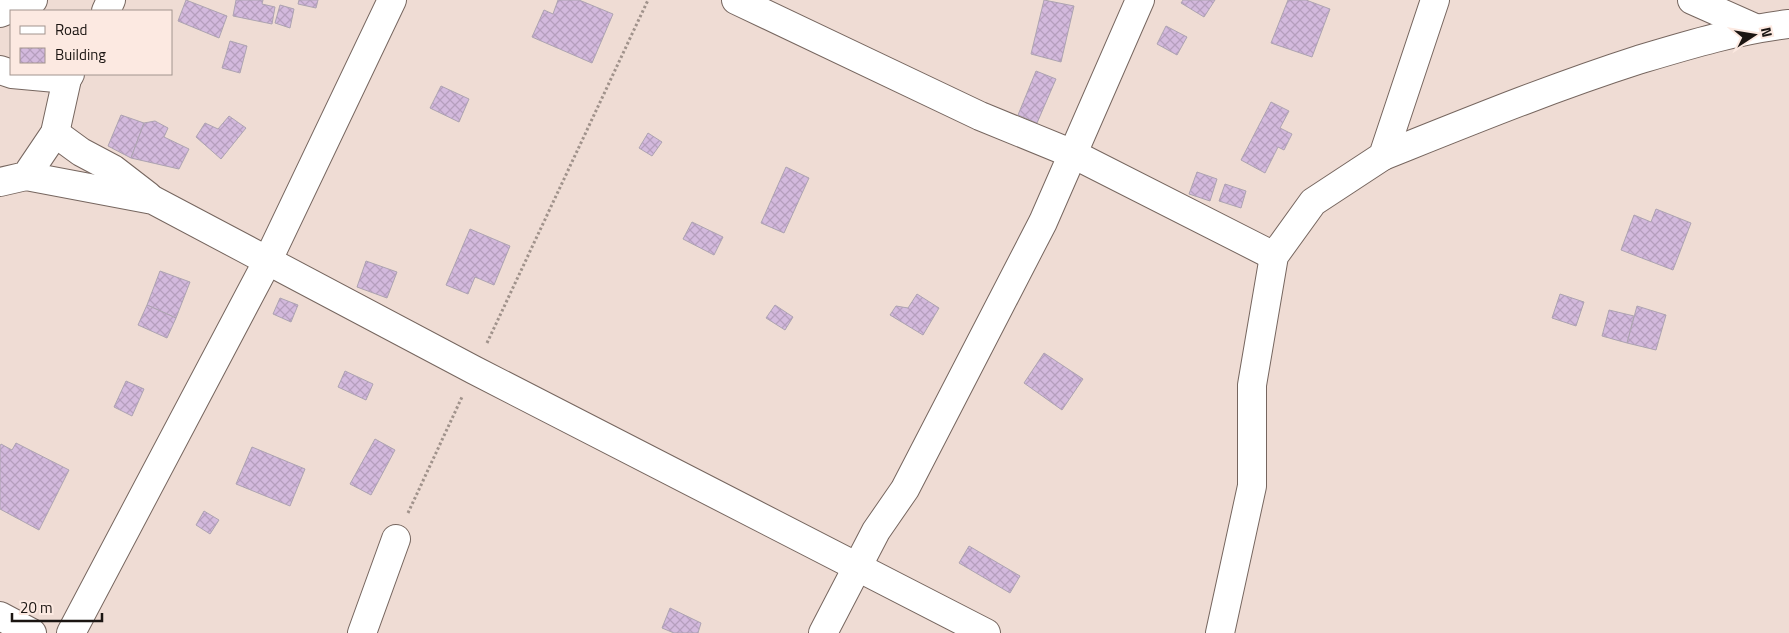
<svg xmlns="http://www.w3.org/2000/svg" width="1789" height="633" font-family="'Titillium Web',sans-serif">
<defs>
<pattern id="building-cross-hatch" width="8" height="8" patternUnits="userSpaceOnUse" patternTransform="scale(1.25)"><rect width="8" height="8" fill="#d3b9dd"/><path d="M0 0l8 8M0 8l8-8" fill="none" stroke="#b59ebd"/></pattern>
</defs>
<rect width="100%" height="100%" fill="#efdcd4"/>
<g fill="url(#building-cross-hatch)" stroke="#ada3b1">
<polygon points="186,0 227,16 219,38 178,21"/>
<polygon points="236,0 263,0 262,4 275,7 272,24 233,16"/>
<polygon points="299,0 318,0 316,8 298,4"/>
<polygon points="558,0 579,0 613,14 592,63 532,37 544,10 553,14"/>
<polygon points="1044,0 1074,6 1061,62 1031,54"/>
<polygon points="1183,0 1215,0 1204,17 1181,3"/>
<polygon points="1288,0 1306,0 1330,9 1312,57 1271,43"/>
<polygon points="280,5 294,9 290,28 275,23"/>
<polygon points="1166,26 1187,37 1177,55 1157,44"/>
<polygon points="230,41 247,46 240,73 222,68"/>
<polygon points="1036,71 1056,79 1037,123 1018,115"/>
<polygon points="441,86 469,99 459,122 430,108"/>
<polygon points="1271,102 1289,111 1280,128 1292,134 1284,150 1278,147 1265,173 1241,160"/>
<polygon points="121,115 144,123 131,158 108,146"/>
<polygon points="229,116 246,128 221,159 196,137 205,123 218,129"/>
<polygon points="155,121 168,128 164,137 189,149 179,169 131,158 144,123"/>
<polygon points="648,133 662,142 652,156 639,148"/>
<polygon points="786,167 809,178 784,233 761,223"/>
<polygon points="1197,172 1217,179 1210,201 1189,194"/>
<polygon points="1225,184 1246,191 1241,208 1219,201"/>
<polygon points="1656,209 1691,223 1673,270 1621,250 1634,215 1651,222"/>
<polygon points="692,222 723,237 714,255 683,239"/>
<polygon points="470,229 510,246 494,285 475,277 468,294 446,285"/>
<polygon points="366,261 397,272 387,298 357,287"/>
<polygon points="160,271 190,282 176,318 147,305"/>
<polygon points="917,294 939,308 923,335 890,315 896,306 908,308"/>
<polygon points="1560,294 1584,302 1576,326 1552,318"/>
<polygon points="280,298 298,305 291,322 273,314"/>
<polygon points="147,305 176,318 167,338 138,325"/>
<polygon points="775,305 793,317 785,330 766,318"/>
<polygon points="1637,306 1666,315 1656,350 1627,343"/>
<polygon points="1609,310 1634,316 1627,343 1602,336"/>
<polygon points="1044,353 1083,379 1062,410 1024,383"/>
<polygon points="345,371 373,384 366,400 338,387"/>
<polygon points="126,381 144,389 132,416 114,407"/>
<polygon points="375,439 395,450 371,495 350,484"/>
<polygon points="16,443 69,470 39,530 0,509 0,446 1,444 12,450"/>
<polygon points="252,447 305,469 290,506 236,484"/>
<polygon points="204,511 219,520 210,534 196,525"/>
<polygon points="969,546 1020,576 1010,593 959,563"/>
<polygon points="670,608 701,623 698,633 674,633 662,628"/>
</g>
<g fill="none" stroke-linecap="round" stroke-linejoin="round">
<defs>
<g id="minor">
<polyline points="736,0 980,116 1073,154 1274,256"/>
<polyline points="1692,0 1755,28"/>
<polyline points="106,11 111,0"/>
<polyline points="0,13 33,0"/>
<polyline points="0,70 12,74 67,79"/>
<polyline points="55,133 81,152 113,169 148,196"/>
<path d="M 1383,156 C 1468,122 1551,88 1638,60 C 1688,45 1737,30 1789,24"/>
<polyline points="26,176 153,200 474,370 986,633"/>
<polyline points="0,182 26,176 55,133 67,79 70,74"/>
<polyline points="0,616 32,633"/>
<polyline points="71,633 267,262 392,0"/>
<polyline points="362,633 396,539"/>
<polyline points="823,633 876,531 905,489 1043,222 1140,0"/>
<polyline points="1220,633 1252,486 1252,385 1274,256 1313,202 1383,156 1435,0"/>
</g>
</defs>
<use href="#minor" stroke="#76665f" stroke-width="30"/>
<g stroke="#a0928b" stroke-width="3" stroke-dasharray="2.5 2.5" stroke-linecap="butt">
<polyline points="487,343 648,0"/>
<polyline points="408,513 462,397"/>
</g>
<use href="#minor" stroke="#fff" stroke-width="28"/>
</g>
<rect x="10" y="10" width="162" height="65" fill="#fce9e1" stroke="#a2948e"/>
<rect x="20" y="26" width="25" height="8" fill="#ffffff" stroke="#a2948e"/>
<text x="55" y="35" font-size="15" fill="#1b1512">Road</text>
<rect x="20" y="48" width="25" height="15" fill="url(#building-cross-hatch)" stroke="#a2948e"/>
<text x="55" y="60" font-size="15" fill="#1b1512">Building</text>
<g transform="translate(1754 35) rotate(78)" stroke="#fce9e1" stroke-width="4" paint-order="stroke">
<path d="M0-4L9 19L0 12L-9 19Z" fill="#1b1512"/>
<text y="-8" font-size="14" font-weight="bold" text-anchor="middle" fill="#1b1512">N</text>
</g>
<path d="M12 613v8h90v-8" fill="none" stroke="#1b1512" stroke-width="2.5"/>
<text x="20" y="613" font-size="15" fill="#1b1512" stroke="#fce9e1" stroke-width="4" paint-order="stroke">20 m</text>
</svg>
